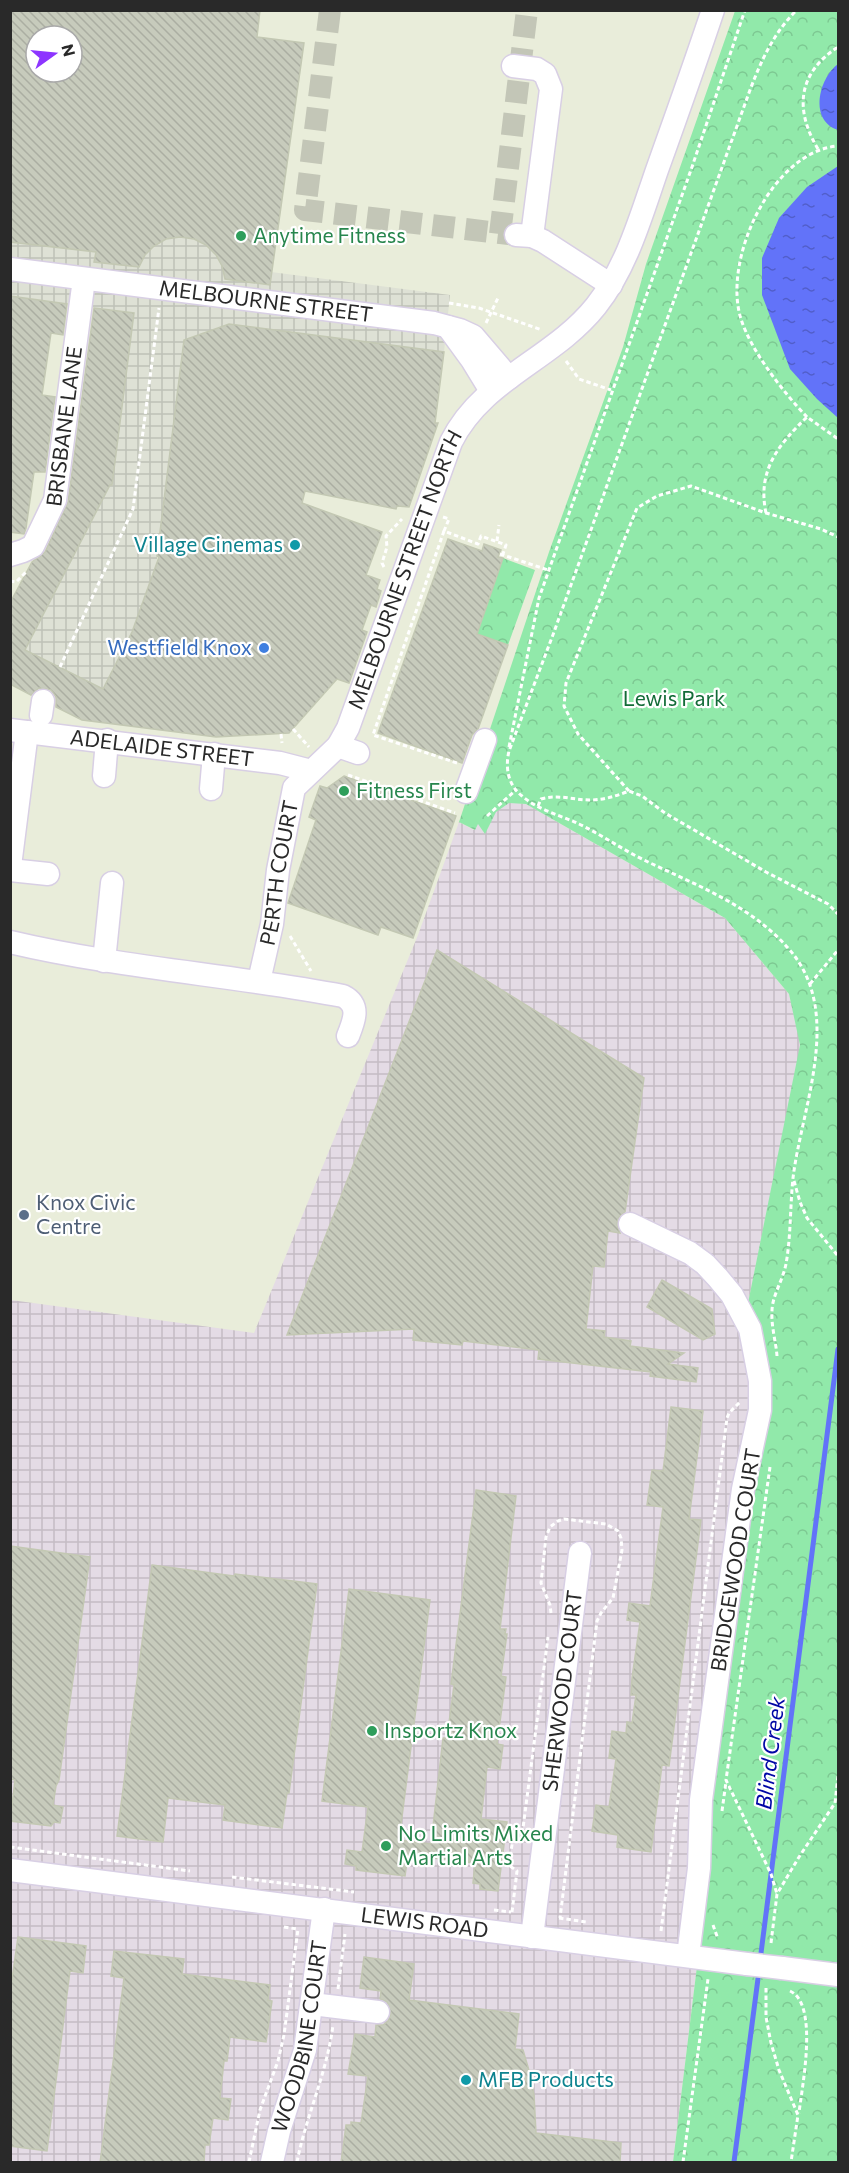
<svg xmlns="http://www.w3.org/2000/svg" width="849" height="2173" font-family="Commissioner,sans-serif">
<defs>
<pattern id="industrial-grid" width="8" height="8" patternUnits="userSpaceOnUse" patternTransform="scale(1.5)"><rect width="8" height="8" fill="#e4dbe5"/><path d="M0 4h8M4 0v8" fill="none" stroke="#c4bcc4"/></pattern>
<pattern id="forest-crowns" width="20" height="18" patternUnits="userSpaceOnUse" patternTransform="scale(1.5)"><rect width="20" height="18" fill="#91e9aa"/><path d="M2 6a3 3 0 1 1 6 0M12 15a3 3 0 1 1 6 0" fill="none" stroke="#7dc892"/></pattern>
<pattern id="plaza-grid" width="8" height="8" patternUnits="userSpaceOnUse" patternTransform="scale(1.5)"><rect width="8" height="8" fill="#dee1d5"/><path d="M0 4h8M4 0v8" fill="none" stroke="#bec1b7"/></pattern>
<pattern id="water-ripples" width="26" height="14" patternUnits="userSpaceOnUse" patternTransform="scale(1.5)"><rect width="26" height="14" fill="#6273f9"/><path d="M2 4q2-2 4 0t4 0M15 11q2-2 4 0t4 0" fill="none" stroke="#515eca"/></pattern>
<pattern id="building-back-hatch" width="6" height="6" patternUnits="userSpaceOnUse" patternTransform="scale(1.5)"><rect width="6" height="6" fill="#c7cbbc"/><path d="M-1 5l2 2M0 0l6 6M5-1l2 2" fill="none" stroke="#abaea2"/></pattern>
</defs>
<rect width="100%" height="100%" fill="#e9edda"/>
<polygon fill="url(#industrial-grid)" points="510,802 526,804 725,918 789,994 801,1045 745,1318 759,1368 698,1958 673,2162 11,2162 11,1300 254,1333 418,935 459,822 474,830 477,824"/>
<g fill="url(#forest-crowns)">
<polygon points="735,11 838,11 838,2162 673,2162 698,1958 688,1956 754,1440 745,1318 800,1045 789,994 725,918 526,804 509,803 496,812 485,834 478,824 475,830 459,822 549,552 623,347 646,264"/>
<polygon points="503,558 535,570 508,645 477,634"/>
</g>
<polygon fill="url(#plaza-grid)" points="180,237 194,239 206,245 216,255 222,266 225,279 270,285 271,272 450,295 444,352 229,324 184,340 156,567 132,632 103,689 25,650 110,485 112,485 134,313 11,296 11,242 96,252 94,262 139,267 145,255 154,246 166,239"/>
<g fill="url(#water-ripples)">
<path d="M 838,64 L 838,130 C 809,121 818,79 838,64 Z"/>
<polygon points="838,166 838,418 817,399 790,369 762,295 762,258 779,218 807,187"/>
</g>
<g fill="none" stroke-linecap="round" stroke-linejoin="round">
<g stroke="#6273f9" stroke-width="5">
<polyline points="760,1961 838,1349"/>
<polyline points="734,2162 759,1971"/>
</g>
</g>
<g fill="url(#building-back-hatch)" stroke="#c3c8b3" stroke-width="1.5" fill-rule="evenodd">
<path d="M 10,10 L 260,10 L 257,37 L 304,43 L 270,285 L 225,279 L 222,266 L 216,255 L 206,245 L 194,239 L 180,237 L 166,239 L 154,246 L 145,255 L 139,267 L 94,262 L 96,252 L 10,242 ZM 36,36 L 72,36 L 72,72 L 36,72 Z"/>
<polygon points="10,296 67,304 63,335 51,333 42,395 55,397 45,472 34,472 26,528 24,534 10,532"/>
<polygon points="94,308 134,313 112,485 110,485 25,650 103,689 132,632 159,557 157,556 184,340 229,324 444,352 435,423 438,423 409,507 397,506 396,509 305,491 302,503 382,532 366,575 380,580 377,589 381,591 376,607 371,605 362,630 367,632 349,683 337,679 289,733 216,737 82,720 56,707 56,697 51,690 39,688 31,695 10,684 10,603 32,562 45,552 68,502"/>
<polygon points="448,539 482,551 484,544 501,550 498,557 503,558 477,634 508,645 478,729 472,735 462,763 378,733"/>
<polygon points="344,776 456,816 413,938 381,927 378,935 288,903 316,820 309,817 320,786 327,788"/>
<polygon points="437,950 644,1078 625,1212 618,1218 617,1224 620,1233 608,1231 604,1267 593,1266 586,1329 605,1331 604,1337 631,1341 630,1346 684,1353 668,1364 698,1368 696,1382 650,1376 651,1372 538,1359 539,1350 463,1341 462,1345 413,1340 414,1329 287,1335"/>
<polygon points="662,1280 712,1309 715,1334 703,1340 647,1307"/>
<polygon points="671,1407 703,1411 689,1519 701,1520 669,1766 662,1765 651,1852 617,1847 618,1835 592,1831 596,1805 609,1807 616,1759 609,1758 612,1731 626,1733 627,1722 632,1723 636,1695 631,1695 632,1678 640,1622 627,1620 629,1603 650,1606 663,1507 647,1505 652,1470 663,1471"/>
<polygon points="476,1490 516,1496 500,1629 506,1629 505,1634 507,1634 501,1676 506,1677 497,1744 503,1745 500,1769 487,1767 481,1819 507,1822 498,1891 480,1889 480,1884 473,1883 475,1863 408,1855 405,1876 356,1870 356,1866 345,1864 347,1850 362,1852 368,1807 322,1801 349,1589 430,1600 399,1840 431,1844 443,1738 447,1738 454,1685 451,1684"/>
<polygon points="10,1546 90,1557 59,1780 56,1786 53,1805 63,1807 60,1823 54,1822 51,1826 10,1821 15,1780 10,1779"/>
<polygon points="152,1565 234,1576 235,1574 317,1584 289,1793 287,1793 282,1828 223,1820 225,1805 168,1798 163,1842 117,1836"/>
<polygon points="18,1937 86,1946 83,1973 70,1971 47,2151 10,2146 10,1993"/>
<polygon points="114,1951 184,1959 182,1974 270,1985 268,2000 272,2001 266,2042 230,2037 227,2061 224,2061 220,2098 231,2099 228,2120 213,2118 209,2145 205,2145 204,2163 100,2163 124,1978 111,1976"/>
<polygon points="364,1957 414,1964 409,2000 519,2014 515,2049 523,2050 530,2074 534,2095 536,2133 621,2143 620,2163 341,2163 346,2125 351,2125 351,2122 361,2123 368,2076 348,2074 355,2034 375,2037 376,2025 383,2025 388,2021 391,2013 387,2002 380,1999 381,1991 360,1988"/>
</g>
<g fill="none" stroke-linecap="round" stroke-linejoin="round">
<g stroke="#c3c6b7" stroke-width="22" stroke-dasharray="22 11" stroke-linecap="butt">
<polyline points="330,10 305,210 516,235"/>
<polyline points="500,234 527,10"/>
</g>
<defs>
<g id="minor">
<polyline points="513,66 537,69 545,74 551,89 532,236"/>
<polyline points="516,235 532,236 543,241 611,285"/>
<path id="s1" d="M 10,269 L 434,323 L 460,330 L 473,336 L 509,378"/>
<polyline points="448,327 472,360 491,391"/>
<path id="s2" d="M 10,555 L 23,551 L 33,546 L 55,500 L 84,279"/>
<polyline points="41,715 43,701"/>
<path id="s3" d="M 10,730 L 280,763 L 311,771"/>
<polyline points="338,746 358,753"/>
<polyline points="104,776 107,740"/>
<polyline points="211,789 214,754"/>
<polyline points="466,792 485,740"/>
<polyline points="10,866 27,732"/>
<polyline points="10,870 48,874"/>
<path d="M 10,942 C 120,968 233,975 343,996 C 361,1005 354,1021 348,1036"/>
<polyline points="104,961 112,883"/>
<path id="s4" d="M 259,981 L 272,924 L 278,870 L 294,788 L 338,746 L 348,728 L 451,442 C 483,378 553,360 596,306 C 627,267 641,216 657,170 C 676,117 695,64 713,10"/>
<polyline points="630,1224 690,1253 705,1264 718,1278 732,1295 750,1329 760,1381 760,1410 743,1489 701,1800 699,1868 688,1956"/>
<path id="s5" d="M 10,1870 L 747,1964"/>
<path id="s6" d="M 532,1937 L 580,1553"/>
<polyline points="782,1968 838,1975"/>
<polyline points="312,2004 378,2012"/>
<path id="s7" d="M 272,2162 L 279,2131 L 305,2050 L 324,1909"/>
</g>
</defs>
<use href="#minor" stroke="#d8cfe4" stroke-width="25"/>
<g stroke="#fff" stroke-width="3" stroke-dasharray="4.5 3" stroke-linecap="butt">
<path d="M 818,149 C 794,109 798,73 838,47"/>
<polyline points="449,303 479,308 542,330"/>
<polyline points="486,323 498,298"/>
<polyline points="566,361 579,379 611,390"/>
<path d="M 807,417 C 784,393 751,351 741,319 C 722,260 772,151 838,146"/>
<path d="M 766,513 C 757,471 778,445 807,417 L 838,439"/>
<polyline points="443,517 449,519 444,531 478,544 481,536 506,545 503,554"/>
<polyline points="444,531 373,735 457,763"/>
<polyline points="497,541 499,525"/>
<polyline points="500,554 548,570"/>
<polyline points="384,567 382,563 387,547 386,536 402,519"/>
<polyline points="10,581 16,582 27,571"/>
<polyline points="60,667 133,509 159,308"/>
<polyline points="293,729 309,747"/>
<polyline points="281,734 282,743"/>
<polyline points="509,747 539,598 692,167 745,10"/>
<polyline points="348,775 455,813"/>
<polyline points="629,791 578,734 564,706 566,683 637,508 657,496 691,486 766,513 821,529 838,537"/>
<path d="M 538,806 L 541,799 C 558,794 574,800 590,800 C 604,800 616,796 629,791 L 642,796 L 665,813 L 766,872 L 828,904 L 838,914"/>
<polyline points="487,816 516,790"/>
<polyline points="290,936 311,971"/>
<polyline points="810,984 838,950"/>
<polyline points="794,1181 800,1202 807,1218 838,1256"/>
<path d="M 777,1356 C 776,1342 771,1326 772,1311 C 772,1296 783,1280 786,1264 C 791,1236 790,1207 793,1178 C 802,1105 845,1011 788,948 C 750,905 696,885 646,861 C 623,850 602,835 579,824 C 560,815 538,810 522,796 C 508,785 505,768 509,751 L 554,632 L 750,90 C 761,61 774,32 797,10"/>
<polyline points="770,1467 726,1780 771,1874 777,1894"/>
<polyline points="551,1613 550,1605 541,1583 546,1537 550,1527 558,1521 564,1519 606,1524 618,1531 621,1538 622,1550 613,1598 601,1613 597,1621 560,1918"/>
<polyline points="722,1811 726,1782"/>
<polyline points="10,1847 190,1871"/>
<polyline points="232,1877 354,1892"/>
<polyline points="494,1910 511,1912"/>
<polyline points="512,1912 517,1871 510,1866 509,1864 514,1832 522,1831 523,1828 548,1637"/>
<polyline points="559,1918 586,1922"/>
<polyline points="713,1925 718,1939"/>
<polyline points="284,1927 297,1929"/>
<polyline points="661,1931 727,1418 729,1413 740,1402"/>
<polyline points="771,1943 777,1894 799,1857 835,1803 838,1776"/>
<polyline points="766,1988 766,2017 771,2043 779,2070 798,2115 791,2162"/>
<polyline points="338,1989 345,1934"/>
<path d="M 790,1991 C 819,2004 802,2086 799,2113"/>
<polyline points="249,2162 260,2110 278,2061 284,2035 298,1929"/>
<path d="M 297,2162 C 306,2116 327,2073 333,2025"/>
<polyline points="683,2162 708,1979"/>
</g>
<use href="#minor" stroke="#fff" stroke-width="22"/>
<defs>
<polyline id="minor-bridge" points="747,1964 782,1968"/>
</defs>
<use href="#minor-bridge" stroke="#d8cfe4" stroke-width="25" stroke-linecap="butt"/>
<use href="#minor-bridge" stroke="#fff" stroke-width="22"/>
</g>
<g fill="#2e9e5b" stroke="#fff" stroke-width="2">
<circle cx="241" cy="236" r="6"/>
<circle cx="344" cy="791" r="6"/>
<circle cx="372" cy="1731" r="6"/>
<circle cx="386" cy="1846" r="6"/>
</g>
<g fill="#0f9aa8" stroke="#fff" stroke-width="2">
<circle cx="295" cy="545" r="6"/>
<circle cx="466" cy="2080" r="6"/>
</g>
<circle fill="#3f7fe0" stroke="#fff" stroke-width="2" cx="264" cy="648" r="6"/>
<circle fill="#5c6f8a" stroke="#fff" stroke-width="2" cx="24" cy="1215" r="6"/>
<g text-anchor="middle" stroke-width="4.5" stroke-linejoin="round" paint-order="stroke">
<g font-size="21" fill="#27864d" stroke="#fff" text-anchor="start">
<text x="253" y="243">Anytime Fitness</text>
<text x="356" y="798">Fitness First</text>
<text x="384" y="1738">Insportz Knox</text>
<text x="398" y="1841">No Limits Mixed<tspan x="398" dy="24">Martial Arts</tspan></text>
</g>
<g font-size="21" fill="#292929" stroke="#fff">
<text dy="7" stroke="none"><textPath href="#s1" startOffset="258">MELBOURNE STREET</textPath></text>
<text dy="7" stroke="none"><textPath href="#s2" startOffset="150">BRISBANE LANE</textPath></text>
<text dy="7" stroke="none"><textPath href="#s4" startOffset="446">MELBOURNE STREET NORTH</textPath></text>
<text dy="7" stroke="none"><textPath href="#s3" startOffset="153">ADELAIDE STREET</textPath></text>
<text dy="7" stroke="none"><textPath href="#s4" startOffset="110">PERTH COURT</textPath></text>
<text transform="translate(736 1560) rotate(-81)" y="7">BRIDGEWOOD COURT</text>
<text dy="7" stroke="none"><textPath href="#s6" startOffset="248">SHERWOOD COURT</textPath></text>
<text dy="7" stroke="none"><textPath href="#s5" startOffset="418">LEWIS ROAD</textPath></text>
<text dy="7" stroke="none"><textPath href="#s7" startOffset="129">WOODBINE COURT</textPath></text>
</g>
<g font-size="21" fill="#0d838f" stroke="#fff" text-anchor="end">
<text x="283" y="552">Village Cinemas</text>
<text x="478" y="2087" text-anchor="start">MFB Products</text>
</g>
<g font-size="21" fill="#366cbe" stroke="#fff" text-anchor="end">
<text x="252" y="655">Westfield Knox</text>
</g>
<g font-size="21" fill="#136c38" stroke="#fff">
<text x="674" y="706">Lewis Park</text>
</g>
<g font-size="21" fill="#4e5e75" stroke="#fff" text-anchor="start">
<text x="36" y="1210">Knox Civic<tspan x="36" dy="24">Centre</tspan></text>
</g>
<g font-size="22" font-style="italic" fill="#0107a5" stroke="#fff">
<text transform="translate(770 1753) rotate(-83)" y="8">Blind Creek</text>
</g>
</g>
<rect width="849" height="2173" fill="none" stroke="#292929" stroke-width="24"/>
<g transform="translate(54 54) rotate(75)"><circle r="28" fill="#ffffff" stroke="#a9a9a9" stroke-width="1.5"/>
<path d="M0-4.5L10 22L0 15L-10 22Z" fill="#8d35ff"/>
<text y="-9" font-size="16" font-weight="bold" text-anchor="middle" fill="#292929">N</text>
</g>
</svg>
